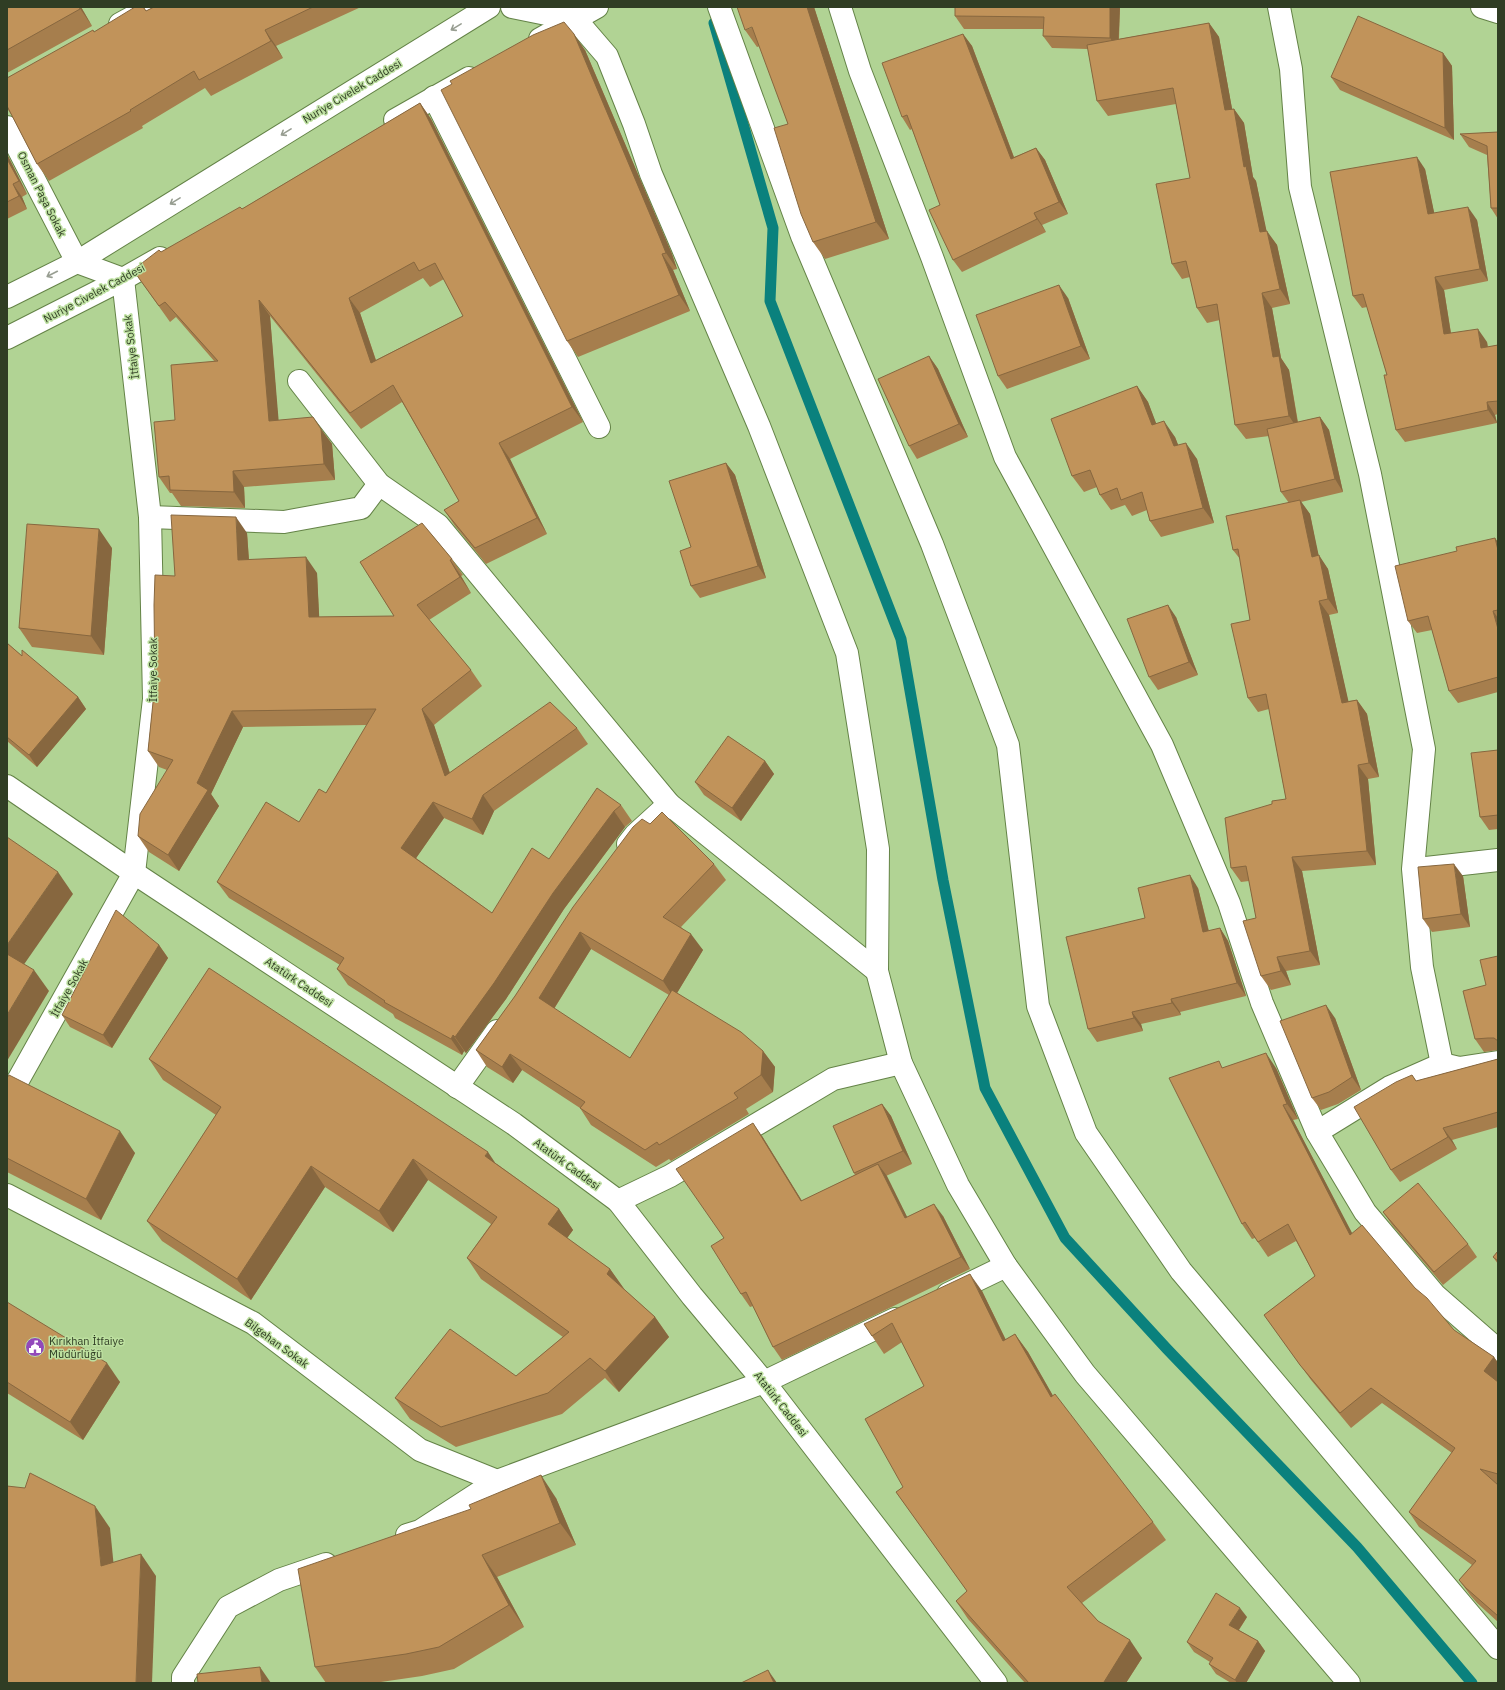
<svg xmlns="http://www.w3.org/2000/svg" width="1505" height="1690" font-family="'IBM Plex Sans',sans-serif">
<rect width="100%" height="100%" fill="#b1d394"/>
<g fill="none" stroke-linecap="round" stroke-linejoin="round">
<polyline stroke="#0a817d" stroke-width="11" points="714,23 773,228 770,301 901,639 943,880 985,1088 1065,1238 1167,1349 1357,1547 1472,1683"/>
<defs>
<g id="street">
<polyline points="512,7 576,20 607,56 634,124 651,174 759,426 847,653 878,849 877,971 901,1063 958,1185 1006,1266 1085,1374 1349,1683"/>
<polyline points="719,7 802,236 932,544 1008,745 1038,1006 1086,1133 1181,1271 1498,1648"/>
<polyline points="840,7 860,71 932,257 1005,457 1162,745 1229,903 1262,1003 1317,1132 1365,1212 1435,1295 1498,1350"/>
<polyline points="1279,7 1291,69 1300,187 1370,474 1424,749 1413,869 1422,967 1442,1064"/>
<polyline points="120,24 151,7"/>
<polyline points="434,97 599,427"/>
<polyline points="7,127 77,262 123,279 150,517 154,699 134,873 7,1100"/>
<polyline points="299,381 379,484 438,525 669,804 877,971"/>
<polyline points="150,517 284,522 361,508 379,484"/>
<polyline points="628,844 635,835 669,804"/>
<polyline points="1426,868 1498,860"/>
<polyline points="457,1087 497,1031"/>
<polyline points="1317,1132 1390,1087 1442,1064 1459,1068 1498,1062"/>
<polyline points="7,1195 253,1323 420,1450 497,1481"/>
<polyline points="618,1201 670,1176 833,1079 901,1063"/>
<polyline points="948,1294 1006,1266"/>
<polyline points="407,1535 420,1531 497,1481 764,1382 895,1319"/>
<polyline points="183,1683 183,1677 228,1607 279,1580 326,1564"/>
</g>
<g id="secondary">
<polyline points="1482,7 1498,12"/>
<polyline points="540,39 597,7"/>
<polyline points="395,120 469,78"/>
<polyline points="7,297 77,262 489,7"/>
<polyline points="7,338 123,279 160,258"/>
<polyline points="7,786 134,873 514,1124 618,1201 692,1296 764,1382 996,1683"/>
</g>
</defs>
<use href="#street" stroke="#648347" stroke-width="24"/>
<use href="#secondary" stroke="#648347" stroke-width="24"/>
<use href="#street" stroke="#fff" stroke-width="22"/>
<use href="#secondary" stroke="#fff" stroke-width="22"/>
</g>
<g fill="#a67e4d" fill-rule="evenodd">
<polygon points="7,7 81,7 92,26 7,73"/>
<polygon points="144,7 146,11 154,7 361,7 276,46 283,58 211,96 205,88 142,126 143,128 49,181 37,164 12,116 7,108 7,78 94,32"/>
<polygon points="814,7 889,239 825,259 813,242 788,124 760,46 757,47 745,30"/>
<polygon points="955,7 1120,7 1119,39 1209,23 1219,37 1232,109 1234,109 1244,123 1253,177 1256,181 1266,231 1277,245 1290,304 1272,308 1281,358 1289,370 1298,422 1320,417 1329,430 1343,492 1301,502 1310,514 1318,555 1328,569 1338,613 1329,615 1348,701 1357,700 1367,714 1379,777 1368,779 1376,865 1302,871 1320,965 1286,971 1291,985 1271,990 1261,976 1256,918 1249,881 1241,882 1231,868 1272,804 1286,799 1269,709 1258,712 1248,698 1250,620 1240,559 1233,550 1289,503 1281,492 1269,436 1246,439 1235,425 1220,320 1207,323 1197,308 1190,277 1182,279 1172,264 1190,178 1176,104 1108,116 1097,101 1088,49 1052,48 1043,36 1043,29 964,29 955,16"/>
<polygon points="963,34 972,46 1014,157 1036,148 1045,160 1068,214 1042,225 1046,232 962,272 953,260 940,205 912,129 910,130 902,117"/>
<polygon points="585,50 672,254 677,269 673,270 690,311 578,357 567,341"/>
<polygon points="1443,53 1452,66 1454,140 1340,90 1331,77"/>
<path d="M 420,103 L 431,119 L 583,422 L 510,459 L 547,534 L 486,564 L 455,526 L 444,510 L 459,501 L 402,402 L 361,429 L 270,316 L 278,420 L 321,429 L 332,444 L 335,480 L 244,487 L 245,508 L 181,506 L 172,493 L 170,493 L 159,477 L 175,420 L 215,362 L 176,317 L 170,322 L 133,270 L 161,252 L 242,209 ZM 423,278 L 430,287 L 444,279 L 463,316 L 376,360 L 360,313 Z"/>
<polygon points="1498,132 1498,219 1491,208 1487,155 1469,147 1460,134"/>
<polygon points="7,154 27,194 22,197 27,209 7,219"/>
<polygon points="1425,169 1434,213 1477,220 1488,281 1444,290 1451,333 1487,342 1488,347 1498,345 1498,414 1495,415 1497,423 1405,442 1396,430 1387,375 1367,307 1362,308 1353,296"/>
<polygon points="1068,298 1090,359 1007,389 998,376"/>
<polygon points="929,356 938,369 968,437 917,459 909,446"/>
<polygon points="1137,386 1148,402 1156,424 1175,437 1178,445 1197,459 1214,523 1161,537 1150,521 1147,510 1132,516 1125,505 1111,510 1100,495 1097,487 1084,492 1072,476"/>
<polygon points="726,463 735,475 766,578 700,598 691,586 691,547"/>
<polygon points="247,533 249,560 317,573 319,617 394,616 360,562 452,559 463,575 461,576 471,593 429,620 471,670 482,686 434,725 450,773 577,728 588,744 494,811 483,835 444,818 416,858 492,913 549,859 621,805 632,821 625,827 564,909 506,999 466,1053 464,1051 462,1055 395,1018 393,1014 348,985 337,969 340,965 229,898 217,882 299,822 326,793 367,725 243,727 211,794 219,806 179,871 149,852 138,836 167,770 159,767 148,751 155,683 175,576"/>
<polygon points="1498,542 1498,692 1458,703 1449,691 1432,630 1417,633 1408,621"/>
<polygon points="112,548 104,655 32,647 19,628"/>
<polygon points="1176,617 1198,675 1158,690 1149,677"/>
<polygon points="7,643 22,656 78,697 86,709 37,767 7,741"/>
<polygon points="1498,750 1498,829 1489,830 1480,817"/>
<polygon points="765,761 774,774 741,821 704,795 695,782"/>
<path d="M 650,824 L 714,864 L 726,880 L 681,927 L 703,950 L 677,993 L 763,1051 L 775,1067 L 773,1092 L 746,1109 L 749,1114 L 671,1161 L 669,1159 L 656,1167 L 591,1125 L 580,1108 L 522,1070 L 513,1083 L 487,1067 L 476,1050 L 515,996 ZM 591,949 L 669,995 L 630,1058 L 554,1009 Z"/>
<polygon points="1463,876 1470,927 1432,932 1423,919"/>
<polygon points="1198,888 1209,931 1220,928 1228,941 1246,996 1180,1012 1181,1015 1141,1024 1143,1031 1097,1042 1088,1029 1145,918"/>
<polygon points="159,945 168,958 112,1048 70,1027 62,1015"/>
<polygon points="1498,956 1498,1050 1484,1052 1475,1039 1486,985"/>
<polygon points="1335,1018 1361,1090 1338,1104 1321,1110 1312,1098"/>
<polygon points="149,1059 497,1164 559,1209 573,1230 567,1238 610,1269 624,1289 655,1317 669,1337 619,1392 605,1378 562,1414 456,1447 410,1419 395,1398 516,1376 563,1337 481,1279 467,1258 491,1224 428,1180 393,1232 325,1187 251,1300 162,1241 147,1221 216,1115 163,1080"/>
<polygon points="1498,1059 1498,1127 1452,1140 1457,1149 1400,1182 1391,1170 1412,1075 1416,1081"/>
<polygon points="1223,1068 1276,1068 1298,1119 1293,1120 1352,1234 1415,1288 1454,1330 1494,1357 1498,1363 1498,1622 1477,1603 1470,1595 1459,1580 1472,1565 1419,1527 1409,1512 1452,1453 1382,1403 1351,1428 1311,1380 1264,1315 1315,1276 1296,1241 1268,1257 1255,1238 1252,1239 1242,1224"/>
<polygon points="7,1078 135,1153 101,1220 7,1172"/>
<polygon points="882,1104 891,1116 912,1164 886,1176 907,1217 943,1216 970,1269 782,1360 773,1347 753,1306 750,1307 741,1294 724,1238 762,1136 802,1201 855,1175 854,1173"/>
<polygon points="1383,1212 1468,1244 1477,1257 1443,1285 1392,1225"/>
<polygon points="1498,1251 1498,1264 1493,1257"/>
<polygon points="982,1291 1006,1340 1015,1334 1028,1352 1053,1396 1153,1522 1166,1540 1082,1603 1098,1621 1142,1658 1126,1683 1025,1683 968,1619 956,1601 967,1591 896,1492 903,1487 924,1386 902,1342 884,1354 864,1324"/>
<polygon points="7,1302 120,1382 83,1440 7,1393"/>
<polygon points="556,1498 576,1545 497,1577 524,1627 454,1669 422,1676 374,1683 326,1683 315,1667"/>
<polygon points="1247,1617 1239,1630 1258,1641 1265,1651 1246,1683 1231,1683 1216,1674 1209,1664 1210,1662 1194,1652 1187,1642"/>
</g>
<g fill="#87673f">
<polygon points="79,7 81,7 92,26"/>
<polygon points="807,7 814,7 889,239 876,222"/>
<polygon points="1110,7 1120,7 1118,50 1110,38"/>
<polygon points="1209,23 1219,37 1235,125 1225,110"/>
<polygon points="265,30 276,46 283,58 271,41"/>
<polygon points="574,34 585,50 672,254 677,269 666,253"/>
<polygon points="963,34 972,46 1019,171 1011,159"/>
<polygon points="1443,53 1452,66 1454,140 1445,128"/>
<polygon points="420,103 431,119 583,422 572,407"/>
<polygon points="1234,109 1244,123 1253,177 1256,181 1270,247 1260,232 1244,167"/>
<polygon points="1036,148 1045,160 1068,214 1059,202"/>
<polygon points="7,154 27,194 19,181 7,159"/>
<polygon points="1417,157 1425,169 1437,226 1428,214"/>
<polygon points="13,184 22,197 27,209 19,196"/>
<polygon points="1468,207 1477,220 1488,281 1480,269"/>
<polygon points="1034,213 1042,225 1046,232 1037,219"/>
<polygon points="1267,231 1277,245 1290,304 1280,289"/>
<polygon points="662,254 673,270 690,311 679,295"/>
<polygon points="1435,277 1444,290 1453,347 1444,334"/>
<polygon points="1059,285 1068,298 1090,359 1081,346"/>
<polygon points="1262,293 1272,308 1281,358 1289,370 1299,431 1289,416 1273,357"/>
<polygon points="349,298 360,313 382,379 371,363"/>
<polygon points="259,300 270,316 280,437 269,421"/>
<polygon points="1478,329 1487,342 1489,360 1481,348"/>
<polygon points="929,356 938,369 968,437 959,424"/>
<polygon points="1137,386 1148,402 1163,441 1152,425"/>
<polygon points="1487,402 1495,415 1497,423 1488,410"/>
<polygon points="1320,417 1329,430 1343,492 1335,479"/>
<polygon points="1164,421 1175,437 1185,462 1174,446"/>
<polygon points="321,429 332,444 335,480 324,464"/>
<polygon points="499,443 510,459 547,534 537,518"/>
<polygon points="1186,443 1197,459 1214,523 1203,508"/>
<polygon points="726,463 735,475 766,578 758,566"/>
<polygon points="233,471 244,487 245,508 234,492"/>
<polygon points="1300,500 1310,514 1322,571 1312,557"/>
<polygon points="236,517 247,533 250,576 238,560"/>
<polygon points="99,529 112,548 104,655 91,636"/>
<polygon points="1495,538 1498,542 1498,550"/>
<polygon points="1319,555 1328,569 1338,613 1328,599"/>
<polygon points="306,557 317,573 320,633 309,617"/>
<polygon points="450,560 461,576 471,593 460,577"/>
<polygon points="1319,601 1329,615 1352,717 1342,703"/>
<polygon points="1168,605 1176,617 1198,675 1189,662"/>
<polygon points="1493,611 1498,618 1498,629"/>
<polygon points="78,697 86,709 37,767 29,755"/>
<polygon points="1357,700 1367,714 1379,777 1369,763"/>
<polygon points="422,709 434,725 456,792 445,776"/>
<polygon points="232,711 243,727 211,794 219,806 179,871 168,855 197,783"/>
<polygon points="765,761 774,774 741,821 732,808"/>
<polygon points="1358,765 1368,779 1376,865 1367,851"/>
<polygon points="483,795 494,811 483,835 472,819"/>
<polygon points="433,802 444,818 412,864 401,848"/>
<polygon points="614,811 625,827 564,909 506,999 466,1053 455,1037 553,893"/>
<polygon points="1292,857 1302,871 1320,965 1310,951"/>
<polygon points="1454,864 1463,876 1470,927 1461,914"/>
<polygon points="58,872 73,894 18,973 7,957 7,945"/>
<polygon points="1190,875 1198,888 1212,945 1203,932"/>
<polygon points="1220,928 1228,941 1246,996 1237,983"/>
<polygon points="580,932 591,949 550,1015 539,998"/>
<polygon points="691,934 703,950 674,998 663,981"/>
<polygon points="159,945 168,958 112,1048 103,1035"/>
<polygon points="1277,957 1286,971 1291,985 1281,971"/>
<polygon points="34,970 49,991 7,1061 7,1015"/>
<polygon points="1171,999 1180,1012 1181,1015 1172,1003"/>
<polygon points="1326,1005 1335,1018 1361,1090 1352,1077"/>
<polygon points="1132,1012 1141,1024 1143,1031 1134,1018"/>
<polygon points="453,1035 464,1051 462,1055 451,1039"/>
<polygon points="763,1051 775,1067 773,1092 761,1075"/>
<polygon points="1266,1053 1276,1068 1298,1119 1287,1104"/>
<polygon points="510,1054 522,1070 513,1083 502,1067"/>
<polygon points="882,1104 891,1116 912,1164 903,1151"/>
<polygon points="1283,1105 1293,1120 1361,1250 1350,1235"/>
<polygon points="753,1123 762,1136 810,1214 801,1201"/>
<polygon points="1443,1128 1452,1140 1457,1149 1448,1137"/>
<polygon points="120,1131 135,1153 101,1220 86,1199"/>
<polygon points="488,1152 502,1173 485,1156"/>
<polygon points="413,1159 428,1180 393,1232 379,1211"/>
<polygon points="878,1164 887,1176 914,1231 905,1218"/>
<polygon points="311,1166 325,1187 251,1300 237,1279"/>
<polygon points="934,1204 943,1216 970,1269 961,1257"/>
<polygon points="559,1209 573,1230 562,1245 548,1224"/>
<polygon points="610,1269 625,1290 607,1274"/>
<polygon points="970,1274 982,1291 1015,1359 1003,1341"/>
<polygon points="655,1317 669,1337 619,1392 605,1371"/>
<polygon points="1015,1334 1028,1352 1064,1415 1051,1397"/>
<polygon points="1494,1357 1498,1363 1498,1381 1494,1387 1484,1371"/>
<polygon points="107,1363 120,1382 83,1440 70,1422"/>
<polygon points="541,1475 556,1498 576,1545 560,1523"/>
<polygon points="95,1506 110,1528 116,1588 101,1566"/>
<polygon points="141,1554 156,1576 152,1683 136,1683"/>
<polygon points="482,1555 497,1577 524,1627 509,1605"/>
<polygon points="1240,1608 1247,1617 1236,1634 1229,1625"/>
<polygon points="1130,1640 1142,1658 1126,1683 1105,1683 1104,1682"/>
<polygon points="1258,1641 1265,1651 1246,1683 1237,1683 1235,1680"/>
<polygon points="260,1667 271,1683 262,1683"/>
<polygon points="768,1670 777,1683 774,1683"/>
</g>
<g fill="#c1935a" stroke="#87673f" fill-rule="evenodd">
<polygon points="7,7 79,7 80,9 7,50"/>
<polygon points="135,7 143,7 146,11 154,7 313,7 265,30 271,41 199,80 194,71 130,110 131,111 37,164 7,106 7,78 93,30 94,32"/>
<polygon points="737,7 807,7 876,222 813,242 801,214 774,128 788,124 752,27 745,30"/>
<polygon points="955,7 1110,7 1110,38 1043,36 1044,17 955,16"/>
<polygon points="1358,16 1443,53 1445,128 1331,77"/>
<polygon points="564,22 574,34 660,238 666,253 662,254 679,295 567,341 441,90 452,84 450,81 533,35"/>
<polygon points="1209,23 1225,110 1234,109 1244,167 1246,166 1260,232 1267,231 1280,289 1262,293 1273,357 1279,356 1289,416 1235,425 1217,304 1197,308 1186,261 1172,264 1156,184 1190,178 1173,88 1097,101 1087,45"/>
<polygon points="963,34 1011,159 1036,148 1059,202 1034,213 1037,219 953,260 929,210 940,205 907,115 902,117 882,63"/>
<path d="M 420,103 L 572,407 L 499,443 L 537,518 L 475,548 L 444,510 L 459,501 L 393,385 L 350,413 L 259,300 L 269,421 L 313,417 L 321,429 L 324,464 L 233,471 L 234,492 L 170,490 L 169,476 L 159,477 L 154,422 L 175,420 L 171,365 L 218,361 L 165,302 L 159,306 L 133,270 L 159,250 L 161,252 L 240,207 L 242,209 ZM 414,262 L 419,271 L 435,263 L 463,316 L 371,363 L 349,298 Z"/>
<polygon points="1498,132 1498,208 1491,208 1487,146 1460,134"/>
<polygon points="1417,157 1428,214 1468,207 1480,269 1435,277 1444,334 1478,329 1481,348 1498,345 1498,401 1487,402 1488,410 1396,430 1384,375 1387,375 1363,294 1353,296 1330,172"/>
<polygon points="7,159 19,181 13,184 19,196 7,202"/>
<polygon points="1059,285 1081,346 998,376 976,315"/>
<polygon points="929,356 959,424 909,446 878,379"/>
<polygon points="1137,386 1152,425 1164,421 1174,446 1186,443 1203,508 1150,521 1142,492 1121,500 1117,488 1100,495 1090,470 1072,476 1051,419"/>
<polygon points="1320,417 1335,479 1281,492 1267,429"/>
<polygon points="726,463 758,566 691,586 680,551 691,547 669,481"/>
<polygon points="1300,500 1312,557 1319,555 1328,599 1319,601 1342,703 1357,700 1369,763 1358,765 1367,851 1292,857 1310,951 1277,957 1281,971 1261,976 1243,921 1256,918 1246,866 1231,868 1225,818 1272,804 1272,801 1286,799 1266,694 1248,698 1231,624 1250,620 1238,549 1233,550 1226,516"/>
<polygon points="171,515 236,517 238,560 306,557 309,617 394,616 360,562 422,523 452,559 450,560 460,577 417,605 471,670 422,709 445,776 550,702 577,728 483,795 472,819 433,802 401,848 492,913 532,848 549,859 597,788 621,805 614,811 553,893 494,983 455,1037 453,1035 451,1039 384,1002 385,1001 337,969 344,958 217,882 266,802 299,822 319,789 326,793 376,709 232,711 197,783 208,790 168,855 138,836 140,814 173,760 148,751 155,683 154,605 155,575 175,576"/>
<polygon points="27,524 99,529 91,636 19,628"/>
<polygon points="1495,538 1498,550 1498,610 1493,611 1498,629 1498,677 1449,691 1428,616 1408,621 1395,566 1457,551 1456,547"/>
<polygon points="1168,605 1189,662 1149,677 1127,619"/>
<polygon points="7,643 22,656 22,650 78,697 29,755 7,737"/>
<polygon points="728,736 765,761 732,808 695,782"/>
<polygon points="1498,750 1498,815 1480,817 1471,753"/>
<polygon points="662,812 714,864 663,917 691,934 663,981 580,932 539,998 630,1058 672,990 741,1032 763,1051 761,1075 734,1093 738,1098 659,1145 657,1142 645,1150 580,1108 585,1102 510,1054 502,1067 476,1050 515,996 573,907 633,827 642,819 650,824"/>
<polygon points="7,837 58,872 7,945"/>
<polygon points="1454,864 1461,914 1423,919 1418,867"/>
<polygon points="1190,875 1203,932 1220,928 1237,983 1171,999 1172,1003 1132,1012 1134,1018 1088,1029 1066,937 1145,918 1138,888"/>
<polygon points="116,910 159,945 103,1035 62,1015"/>
<polygon points="7,954 34,970 7,1015"/>
<polygon points="1498,956 1498,1041 1494,1038 1488,1038 1475,1039 1463,991 1486,985 1480,960"/>
<polygon points="209,968 488,1152 485,1156 559,1209 548,1224 610,1269 607,1274 655,1317 605,1371 590,1358 548,1393 441,1427 395,1398 450,1329 516,1376 569,1332 467,1258 497,1217 413,1159 379,1211 311,1166 237,1279 147,1221 221,1107 149,1059"/>
<polygon points="1326,1005 1352,1077 1329,1092 1312,1098 1280,1021"/>
<polygon points="1266,1053 1287,1104 1283,1105 1350,1235 1362,1225 1415,1288 1427,1298 1454,1330 1494,1357 1484,1371 1498,1382 1498,1474 1480,1469 1498,1485 1498,1616 1466,1588 1459,1580 1476,1561 1409,1512 1455,1448 1371,1388 1340,1413 1300,1365 1264,1315 1315,1276 1288,1224 1258,1242 1245,1222 1242,1224 1169,1078 1219,1061 1222,1068"/>
<polygon points="1498,1059 1498,1112 1443,1128 1448,1137 1391,1170 1354,1107 1396,1082 1412,1075 1416,1081"/>
<polygon points="9,1075 120,1131 86,1199 7,1158 7,1078"/>
<polygon points="882,1104 903,1151 854,1173 833,1126"/>
<polygon points="753,1123 801,1201 878,1164 905,1218 934,1204 961,1257 773,1347 746,1292 741,1294 711,1246 724,1238 676,1169"/>
<polygon points="1418,1183 1468,1244 1434,1272 1383,1212"/>
<polygon points="1498,1251 1498,1261 1493,1257"/>
<polygon points="970,1274 1003,1341 1015,1334 1051,1397 1055,1394 1153,1522 1067,1587 1098,1621 1130,1640 1104,1682 1106,1683 1029,1683 956,1601 967,1591 896,1492 903,1487 865,1419 924,1386 892,1323 872,1336 864,1324"/>
<polygon points="7,1302 107,1363 70,1422 7,1382"/>
<polygon points="30,1473 95,1506 101,1566 141,1554 136,1683 7,1683 7,1486 25,1488"/>
<polygon points="541,1475 560,1523 482,1555 509,1605 439,1647 406,1654 315,1667 298,1569 471,1509 469,1505"/>
<polygon points="1216,1593 1240,1608 1229,1625 1258,1641 1235,1680 1209,1664 1213,1658 1187,1642"/>
<polygon points="260,1667 262,1683 198,1683 197,1674"/>
<polygon points="768,1670 774,1683 741,1683"/>
</g>
<defs><path id="oneway-shaft" d="M-6 0H5M1.5-3L5.5 0L1.5 3" fill="none" stroke-width="1.6" stroke-linecap="round" stroke-linejoin="round"/></defs>
<g stroke="#989e92">
<use href="#oneway-shaft" transform="translate(456 27) rotate(149)"/>
<use href="#oneway-shaft" transform="translate(286 132) rotate(148)"/>
<use href="#oneway-shaft" transform="translate(175 201) rotate(148)"/>
<use href="#oneway-shaft" transform="translate(52 274) rotate(153)"/>
</g>
<defs>
<symbol id="civic-disc" viewBox="-11 -11 22 22"><circle r="9.5" fill="#9249bb" stroke="#bde0a0"/><path d="M-.6-6.5H3V-4.5H.6V-3L4-1V1h2V6H-6V1h2V-1L-.6-3ZM-1.2 2.5V6h2.4V2.5Z" fill="#fff"/></symbol>
</defs>
<g fill-rule="evenodd">
<use href="#civic-disc" x="24" y="1336" width="22" height="22"/>
</g>
<g text-anchor="middle" stroke-width="3" stroke-linejoin="round" paint-order="stroke">
<g font-size="11" fill="#303d24" stroke="#bde0a0">
<text transform="translate(352 91) rotate(-31)" y="4">Nuriye Civelek Caddesi</text>
<text transform="translate(42 194) rotate(63)" y="4">Osman Paşa Sokak</text>
<text transform="translate(94 293) rotate(-28)" y="4">Nuriye Civelek Caddesi</text>
<text transform="translate(131 347) rotate(-97)" y="4">İtfaiye Sokak</text>
<text transform="translate(153 670) rotate(-90)" y="4">İtfaiye Sokak</text>
<text transform="translate(299 982) rotate(34)" y="4">Atatürk Caddesi</text>
<text transform="translate(69 988) rotate(-61)" y="4">İtfaiye Sokak</text>
<text transform="translate(567 1164) rotate(36)" y="4">Atatürk Caddesi</text>
<text transform="translate(277 1343) rotate(36)" y="4">Bilgehan Sokak</text>
<text transform="translate(781 1404) rotate(52)" y="4">Atatürk Caddesi</text>
</g>
<g font-size="11" fill="#303d24" stroke="#bde0a0" text-anchor="start">
<text x="49" y="1345">Kırıkhan İtfaiye<tspan x="49" dy="13">Müdürlüğü</tspan></text>
</g>
</g>
<rect width="1505" height="1690" fill="none" stroke="#303d24" stroke-width="16"/>
</svg>
